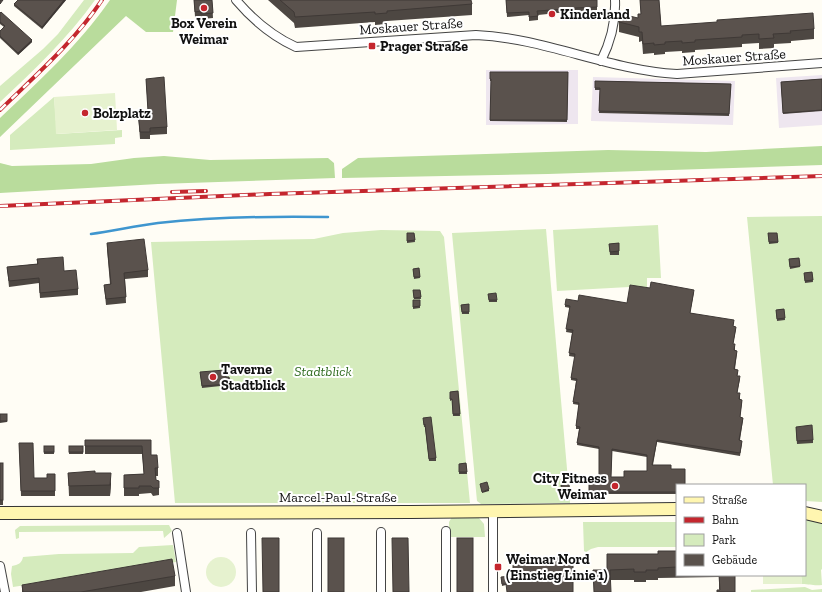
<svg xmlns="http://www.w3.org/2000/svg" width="822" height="592" font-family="'Zilla Slab',serif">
<rect width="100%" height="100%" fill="#fffdf5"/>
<g fill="#eee6ef">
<polygon points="486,70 578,70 578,124 486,125"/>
<polygon points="822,75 822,125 779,128 776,78"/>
<polygon points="593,77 735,81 733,125 591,121"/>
</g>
<g fill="#d5ebbd">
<path d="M 84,0 L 95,0 C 68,38 34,70 0,102 L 0,86 L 43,49 L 58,34 Z"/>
<polygon points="54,97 57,134 122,130 122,137 115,138 115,144 10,150 10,135"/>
<polygon points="822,216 822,502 805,501 805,485 773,485 747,217"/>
<polygon points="658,225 661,278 647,278 647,289 629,287 557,291 553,230"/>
<polygon points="546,229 570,503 481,504 477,501 452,233"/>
<polygon points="381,230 440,231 444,237 470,503 175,503 151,242 314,239 343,233"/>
<polygon points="452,517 479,518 484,524 485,537 449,537 449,522"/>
<path d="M 805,519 L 822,524 L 822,569 L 821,570 L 822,585 C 813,586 810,584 802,584 L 801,575 L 805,575 Z"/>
<polygon points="583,522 677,522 677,547 598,547 591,549 586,552 584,551"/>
<polygon points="169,525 172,531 164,538 163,531 19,532 19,538 16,539 15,530 20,526"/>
<path d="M 173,545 L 176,562 L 13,587 L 11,574 L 12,566 C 18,565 22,563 23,557 L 59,554 L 133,553 L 139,547 Z"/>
<polygon points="805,587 812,590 822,589 822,592 751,592 751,590"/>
</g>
<g fill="#b9dc9c">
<path d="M 110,0 L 177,0 L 173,32 L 146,32 L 126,16 L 0,137 L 0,118 C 40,80 78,46 110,0 Z"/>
<polygon points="822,146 822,165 548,174 342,178 342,169 358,158 608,150 706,152"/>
<polygon points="164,156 210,160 328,158 334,163 335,178 158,184 0,193 0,163 12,166 91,164 134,158"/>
</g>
<g fill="#e6f2cf">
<polygon points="115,93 117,130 56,134 54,97"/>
<circle cx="221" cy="572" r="15"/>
<polygon points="763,575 801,575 802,584 763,584"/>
</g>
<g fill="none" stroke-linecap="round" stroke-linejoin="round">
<path stroke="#3f96cf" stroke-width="2.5" d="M 91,234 C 113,231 135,226 158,223 C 214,217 271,216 328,217"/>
<defs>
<g id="street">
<path d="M 236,0 C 253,20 272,36 296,47 L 476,35 C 545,38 608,70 677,74 L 822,63"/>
<path d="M 601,61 C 611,41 616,22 615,0"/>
<polyline points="493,510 493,592"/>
<polyline points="446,531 446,592"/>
<polyline points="381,532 381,592"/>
<polyline points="177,533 186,592"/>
<polyline points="251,533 252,592"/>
<polyline points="317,533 317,592"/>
<polyline points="0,566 5,592"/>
</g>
<g id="secondary">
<polyline points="0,513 411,512 677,509"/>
<polyline points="805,513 822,517"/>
</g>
</defs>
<use href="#street" stroke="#444" stroke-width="10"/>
<use href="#secondary" stroke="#333" stroke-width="14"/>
<use href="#street" stroke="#fff" stroke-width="8"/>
<use href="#secondary" stroke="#fff6b0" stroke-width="12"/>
<defs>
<g id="rail">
<path d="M 0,110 C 36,75 74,42 102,0"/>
<polyline points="172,192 206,191"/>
<polyline points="0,206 270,194 822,176"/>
</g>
</defs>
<use href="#rail" stroke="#c4262e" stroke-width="4"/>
<use href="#rail" stroke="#fff" stroke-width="2.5" stroke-dasharray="8" stroke-linecap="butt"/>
</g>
<g fill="#4d4742" fill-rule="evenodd">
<polygon points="18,0 66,0 42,29 14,6 14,4"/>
<polygon points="194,0 212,0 213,18 201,19 201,17 195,17"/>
<polygon points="268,0 305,0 472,4 472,15 387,21 387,24 375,25 375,22 295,28 294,23"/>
<polygon points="506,0 597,0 597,10 575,12 575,16 567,17 567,12 538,15 538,20 529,21 529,15 507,17"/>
<polygon points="640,0 659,0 661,26 814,29 814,39 791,41 791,43 774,44 774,48 759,49 759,43 742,44 742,47 695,50 695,52 682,53 682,51 665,52 665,54 654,55 654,53 643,54 642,41 639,42 639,37 619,32 619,22 638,18 641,14"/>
<polygon points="0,13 32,42 18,55 0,38 0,31 4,27 0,24"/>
<polygon points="490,72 568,72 567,122 490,121 491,81 490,81"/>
<polygon points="146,79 167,127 167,134 150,135 150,139 140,139 138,112 148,111"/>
<polygon points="822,79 822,111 783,114 781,82"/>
<polygon points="595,81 731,84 729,116 599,113 600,90 595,90"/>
<polygon points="407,233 414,233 415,242 407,243"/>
<polygon points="768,233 777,233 778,243 769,244"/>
<polygon points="107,243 148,270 148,277 125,279 126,303 106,305 104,285 110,284 107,249"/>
<polygon points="619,243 619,255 610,255 609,244"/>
<polygon points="799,258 800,267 790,269 789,259"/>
<polygon points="37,259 64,271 78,289 78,295 40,298 39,283 9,287 7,267 37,264"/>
<polygon points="419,268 420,278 414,279 413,269"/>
<polygon points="812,272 813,282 805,283 804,273"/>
<path d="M 650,288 L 694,292 L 690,313 L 734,322 L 733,326 L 736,329 L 733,344 L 735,347 L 735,351 L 737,353 L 735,369 L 738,372 L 737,376 L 740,379 L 737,393 L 740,396 L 740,399 L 742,402 L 740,417 L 743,420 L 740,440 L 742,443 L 740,456 L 657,442 L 653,465 L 671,469 L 677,485 L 677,494 L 589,494 L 589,477 L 599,477 L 599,449 L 577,445 L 579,429 L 576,429 L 576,426 L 579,405 L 573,404 L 576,381 L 571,380 L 571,378 L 575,357 L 569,356 L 572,333 L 566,332 L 570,308 L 565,307 L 565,305 L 578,301 L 627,303 ZM 612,451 L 647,457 L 647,471 L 624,477 L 611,477 Z"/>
<polygon points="413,290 420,290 421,299 414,299"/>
<polygon points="488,294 497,300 497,302 489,302"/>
<polygon points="413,300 420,300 420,308 413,309"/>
<polygon points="469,304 469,314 462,314 461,305"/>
<polygon points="784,309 785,320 777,321 776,310"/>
<polygon points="200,372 226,377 229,377 230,385 202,388"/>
<polygon points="458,391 460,416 453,416 452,400 450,401 450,392"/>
<polygon points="0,414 7,414 7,422 0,423"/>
<polygon points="423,418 436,458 436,461 429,461 425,427 424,427"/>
<polygon points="796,427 813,440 813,443 797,444"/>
<polygon points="85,440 151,440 151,455 158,468 158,476 156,476 156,480 159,488 159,495 153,496 151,493 139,494 139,496 124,496 124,475 144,474 142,454 85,454"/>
<polygon points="19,443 34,478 47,478 55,474 55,496 21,496"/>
<rect x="44" y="446" width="10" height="8"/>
<rect x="69" y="446" width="14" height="8"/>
<rect x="0" y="463" width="3" height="42"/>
<polygon points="466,463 467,474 459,474 459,464"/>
<polygon points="68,473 95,473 111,483 110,496 69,496"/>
<polygon points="561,485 570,495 570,499 562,500"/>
<polygon points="677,551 677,575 735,575 719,590 719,577 658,578 658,580 646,580 646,582 634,582 634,580 610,580 607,570 658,554"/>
<polygon points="566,558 506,585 502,586 501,577 513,576"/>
<polygon points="175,576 175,586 141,592 22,592 22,585"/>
</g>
<g fill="#3f3936">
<polygon points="64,0 66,0 42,29 42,27"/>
<polygon points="32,40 32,42 18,55 18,53"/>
<polygon points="111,473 111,483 110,496 110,485"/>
<polygon points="489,489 489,491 482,493 482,492"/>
</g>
<g fill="#5a524d" stroke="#3f3936" fill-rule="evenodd">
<polygon points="0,0 3,0 0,4"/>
<polygon points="18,0 64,0 42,27 14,4"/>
<polygon points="194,0 212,0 213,13 201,14 201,11 195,12"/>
<polygon points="280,0 471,0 472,4 387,11 387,13 375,14 375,12 295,17 294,12"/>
<polygon points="506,0 597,0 597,7 575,8 575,13 567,14 567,9 537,11 538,16 529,17 529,12 507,13"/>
<polygon points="640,0 659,0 661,26 717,22 717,20 813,13 814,29 790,31 791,33 773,34 774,38 759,39 759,34 742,35 742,37 695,40 695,42 682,43 682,41 665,42 665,44 654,45 654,43 643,44 642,32 639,32 639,27 619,22 621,14 638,18 638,14 641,14"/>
<polygon points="1,12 32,40 18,53 0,36 0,31 5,26 0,22 0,13"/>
<polygon points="490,72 568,72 567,120 490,120 491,79 490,79"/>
<polygon points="164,77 167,127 150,128 150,132 140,132 138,112 148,111 146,79"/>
<polygon points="822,79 822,110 783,113 781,82"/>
<polygon points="595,81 731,84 729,114 599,111 600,88 595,88"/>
<polygon points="407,233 414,233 415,240 407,241"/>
<polygon points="768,233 777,233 778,242 769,242"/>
<polygon points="144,239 148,270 124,273 126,297 106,299 104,285 111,284 107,243"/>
<polygon points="619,243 619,251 610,252 609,244"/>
<polygon points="63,257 64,271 76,270 78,289 40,293 39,278 9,281 7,267 38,264 37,259"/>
<polygon points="799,258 800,266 790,267 789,259"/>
<polygon points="419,268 420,277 414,277 413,269"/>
<polygon points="812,272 813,280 805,281 804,273"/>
<path d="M 651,282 L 694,290 L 690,313 L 734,320 L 733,326 L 736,327 L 733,344 L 735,344 L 734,350 L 737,351 L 734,369 L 738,370 L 737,376 L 740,376 L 737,393 L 740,393 L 739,399 L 742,400 L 740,417 L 743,418 L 739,440 L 742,441 L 740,453 L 657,440 L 652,465 L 671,465 L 671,469 L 685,469 L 685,485 L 677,485 L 677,492 L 589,492 L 589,477 L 599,477 L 599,447 L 577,443 L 580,427 L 576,426 L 579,403 L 573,402 L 577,379 L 571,378 L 575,354 L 569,353 L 573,330 L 566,329 L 570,306 L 565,305 L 566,299 L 578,301 L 579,295 L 627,303 L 630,285 L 650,288 ZM 612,449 L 647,455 L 647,471 L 624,471 L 624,477 L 611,477 Z"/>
<polygon points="413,290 420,290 421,297 414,298"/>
<polygon points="496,293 497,300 489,300 488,294"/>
<polygon points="413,300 420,300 420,306 413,307"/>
<polygon points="469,304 469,312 462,312 461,305"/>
<polygon points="784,309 785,318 777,319 776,310"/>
<polygon points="225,370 226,377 229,377 230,384 202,386 200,372"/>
<polygon points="458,391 460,414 453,414 452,399 450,399 450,392"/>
<rect x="0" y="414" width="7" height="7"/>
<polygon points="431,417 436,458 429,459 425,424 424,425 423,418"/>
<polygon points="812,425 813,440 797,441 796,427"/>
<polygon points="85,440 151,440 151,455 157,455 158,468 155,468 156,480 159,481 159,488 153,488 151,486 139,486 139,488 124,488 124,475 144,474 142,446 85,446"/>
<polygon points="19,443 33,443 34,478 47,478 47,474 55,474 55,491 21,491"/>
<rect x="44" y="446" width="10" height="6"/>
<rect x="69" y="446" width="14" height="6"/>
<rect x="0" y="463" width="3" height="37"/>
<polygon points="466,463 467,472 459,472 459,464"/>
<polygon points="95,471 95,473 111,473 110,485 69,486 68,473"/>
<polygon points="487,482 489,489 482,492 480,484"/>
<polygon points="569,484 570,495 562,496 561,485"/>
<polygon points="262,538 279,538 279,592 263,592"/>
<rect x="328" y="538" width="16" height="54"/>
<polygon points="392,538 408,538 409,592 393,592"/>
<rect x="457" y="538" width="16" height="54"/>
<polygon points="658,551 677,551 677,567 658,568 658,570 646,570 646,572 634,572 634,569 610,570 611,592 594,592 593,570 607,570 607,554 658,554"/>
<polygon points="549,558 566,558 566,565 573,565 573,592 507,592 506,584 502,584 501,577 513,576 513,565 549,564"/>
<polygon points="172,559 175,576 81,592 23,592 22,585"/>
<polygon points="719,575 735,575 735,592 717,592 717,590 720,590"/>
</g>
<g fill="#c4262e" stroke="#fff" stroke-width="1.5">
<circle cx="204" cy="8" r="4"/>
<circle cx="552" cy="14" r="4"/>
<rect x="368" y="42" width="8" height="8" rx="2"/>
<circle cx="85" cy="113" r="4"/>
<circle cx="213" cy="377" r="4"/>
<circle cx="615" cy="486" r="4"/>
<rect x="494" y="563" width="8" height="8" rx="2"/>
</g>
<g text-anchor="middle" stroke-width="4" stroke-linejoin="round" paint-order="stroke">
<g font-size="14" font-weight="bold" fill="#111" stroke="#fff" text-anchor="start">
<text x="560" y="19">Kinderland</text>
<text x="204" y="28" text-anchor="middle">Box Verein<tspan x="204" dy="16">Weimar</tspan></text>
<text x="380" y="51">Prager Straße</text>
<text x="93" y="118">Bolzplatz</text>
<text x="221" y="374">Taverne<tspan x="221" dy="16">Stadtblick</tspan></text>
<text x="607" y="483" text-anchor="end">City Fitness<tspan x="607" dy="16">Weimar</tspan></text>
<text x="506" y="564">Weimar Nord<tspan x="506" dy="16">(Einstieg Linie 1)</tspan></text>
</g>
<g font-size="14" fill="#111" stroke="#fff">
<text transform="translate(411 26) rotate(-4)" y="5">Moskauer Straße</text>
<text transform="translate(734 57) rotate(-4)" y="5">Moskauer Straße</text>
<text x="338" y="502">Marcel-Paul-Straße</text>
</g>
<g font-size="14" font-style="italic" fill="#2f6b1f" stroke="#fff">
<text x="323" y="376">Stadtblick</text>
</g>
</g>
<rect x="676" y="484" width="130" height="92" fill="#ffffff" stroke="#a0a0a0"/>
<rect x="684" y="497" width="20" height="6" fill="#fff6b0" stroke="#a0a0a0"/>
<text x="712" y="504" font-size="12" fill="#111111">Straße</text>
<rect x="684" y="517" width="20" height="6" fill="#c4262e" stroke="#a0a0a0"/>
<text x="712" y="524" font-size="12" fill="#111111">Bahn</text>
<rect x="684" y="534" width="20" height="12" fill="#d5ebbd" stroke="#a0a0a0"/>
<text x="712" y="544" font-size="12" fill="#111111">Park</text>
<rect x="684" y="554" width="20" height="12" fill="#5a524d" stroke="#a0a0a0"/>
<text x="712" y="564" font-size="12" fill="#111111">Gebäude</text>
</svg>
